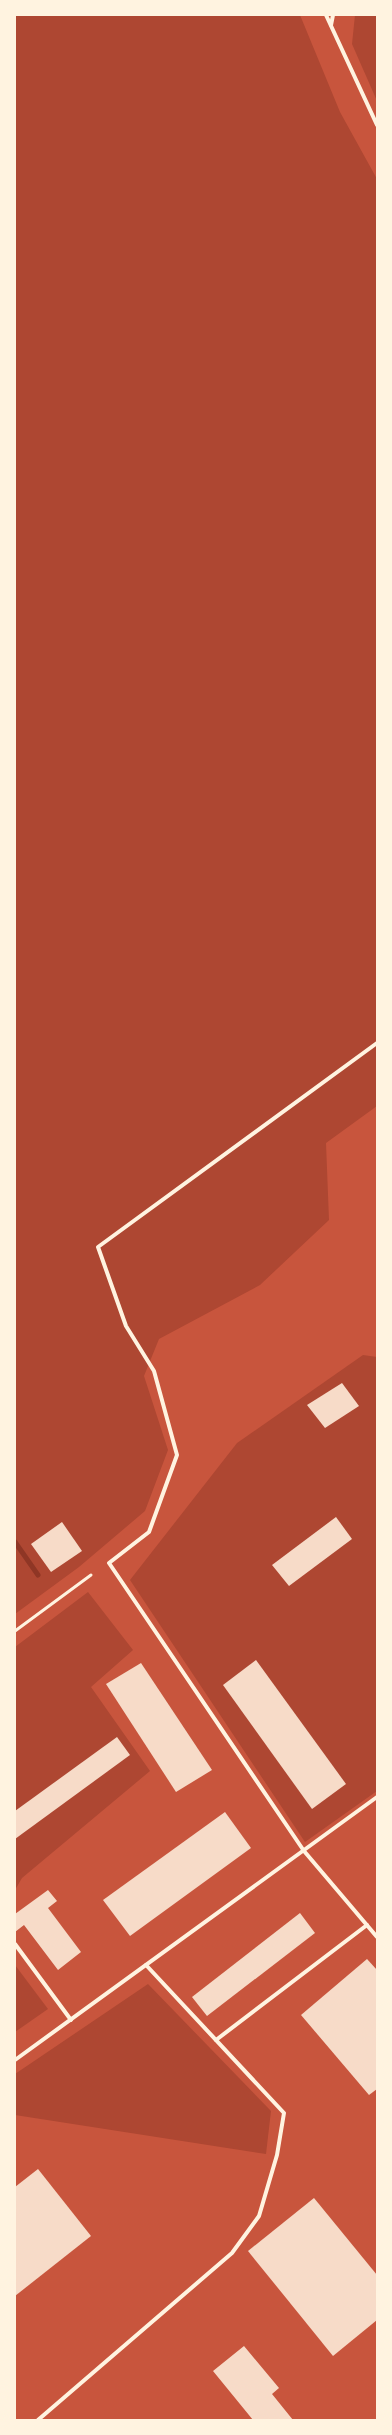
<svg xmlns="http://www.w3.org/2000/svg" width="392" height="2435" font-family="Barlow,sans-serif">
<rect width="100%" height="100%" fill="#c8553d"/>
<g fill="#ae4732">
<polygon points="15,15 300,15 340,112 377,179 377,1106 326,1143 329,1220 260,1285 159,1339 144,1376 168,1450 145,1511 79,1567 15,1614"/>
<polygon points="355,15 377,15 377,101 352,44"/>
<polygon points="363,1355 377,1357 377,1791 305,1842 130,1580 237,1443"/>
<polygon points="88,1592 133,1650 91,1687 150,1771 22,1878 15,1890 15,1647"/>
<polygon points="15,1965 48,2009 15,2032"/>
<polygon points="148,1984 271,2111 266,2154 15,2115 15,2074"/>
</g>
<g fill="none" stroke-linecap="round" stroke-linejoin="round">
<polyline stroke="#8f3625" stroke-width="5" points="15,1542 38,1575"/>
</g>
<g fill="#f7dbc8">
<polygon points="342,1383 359,1406 325,1428 307,1405"/>
<polygon points="336,1517 352,1539 289,1586 272,1565"/>
<polygon points="62,1522 82,1551 51,1572 31,1544"/>
<polygon points="256,1660 346,1784 312,1809 223,1685"/>
<polygon points="141,1663 212,1770 176,1792 106,1684"/>
<polygon points="117,1737 130,1755 15,1839 15,1811"/>
<polygon points="225,1812 251,1848 130,1936 103,1900"/>
<polygon points="48,1890 57,1901 48,1908 81,1952 58,1970 24,1925 15,1932 15,1914"/>
<polygon points="300,1913 315,1933 207,2016 192,1997"/>
<polygon points="367,1959 377,1970 377,2089 369,2095 301,2015"/>
<polygon points="38,2169 91,2236 15,2296 15,2187"/>
<polygon points="314,2198 377,2275 377,2320 333,2356 248,2251"/>
<polygon points="244,2346 279,2388 272,2394 293,2420 253,2420 213,2371"/>
</g>
<g fill="none" stroke-linecap="round" stroke-linejoin="round">
<polyline stroke="#fff3e0" stroke-width="3" points="15,1631 91,1575"/>
<g stroke="#fff3e0" stroke-width="4">
<polyline points="326,15 377,125"/>
<polyline points="331,25 333,15"/>
<polyline points="377,1043 98,1247 126,1326 154,1371 177,1455 149,1532 109,1563 304,1851 377,1937"/>
<polyline points="15,1944 71,2020"/>
<polyline points="216,2040 367,1925"/>
<polyline points="15,2060 377,1797"/>
<polyline points="38,2420 232,2253 259,2216 277,2155 284,2113 146,1965"/>
</g>
</g>
<rect width="392" height="2435" fill="none" stroke="#fff3e0" stroke-width="32"/>
</svg>
